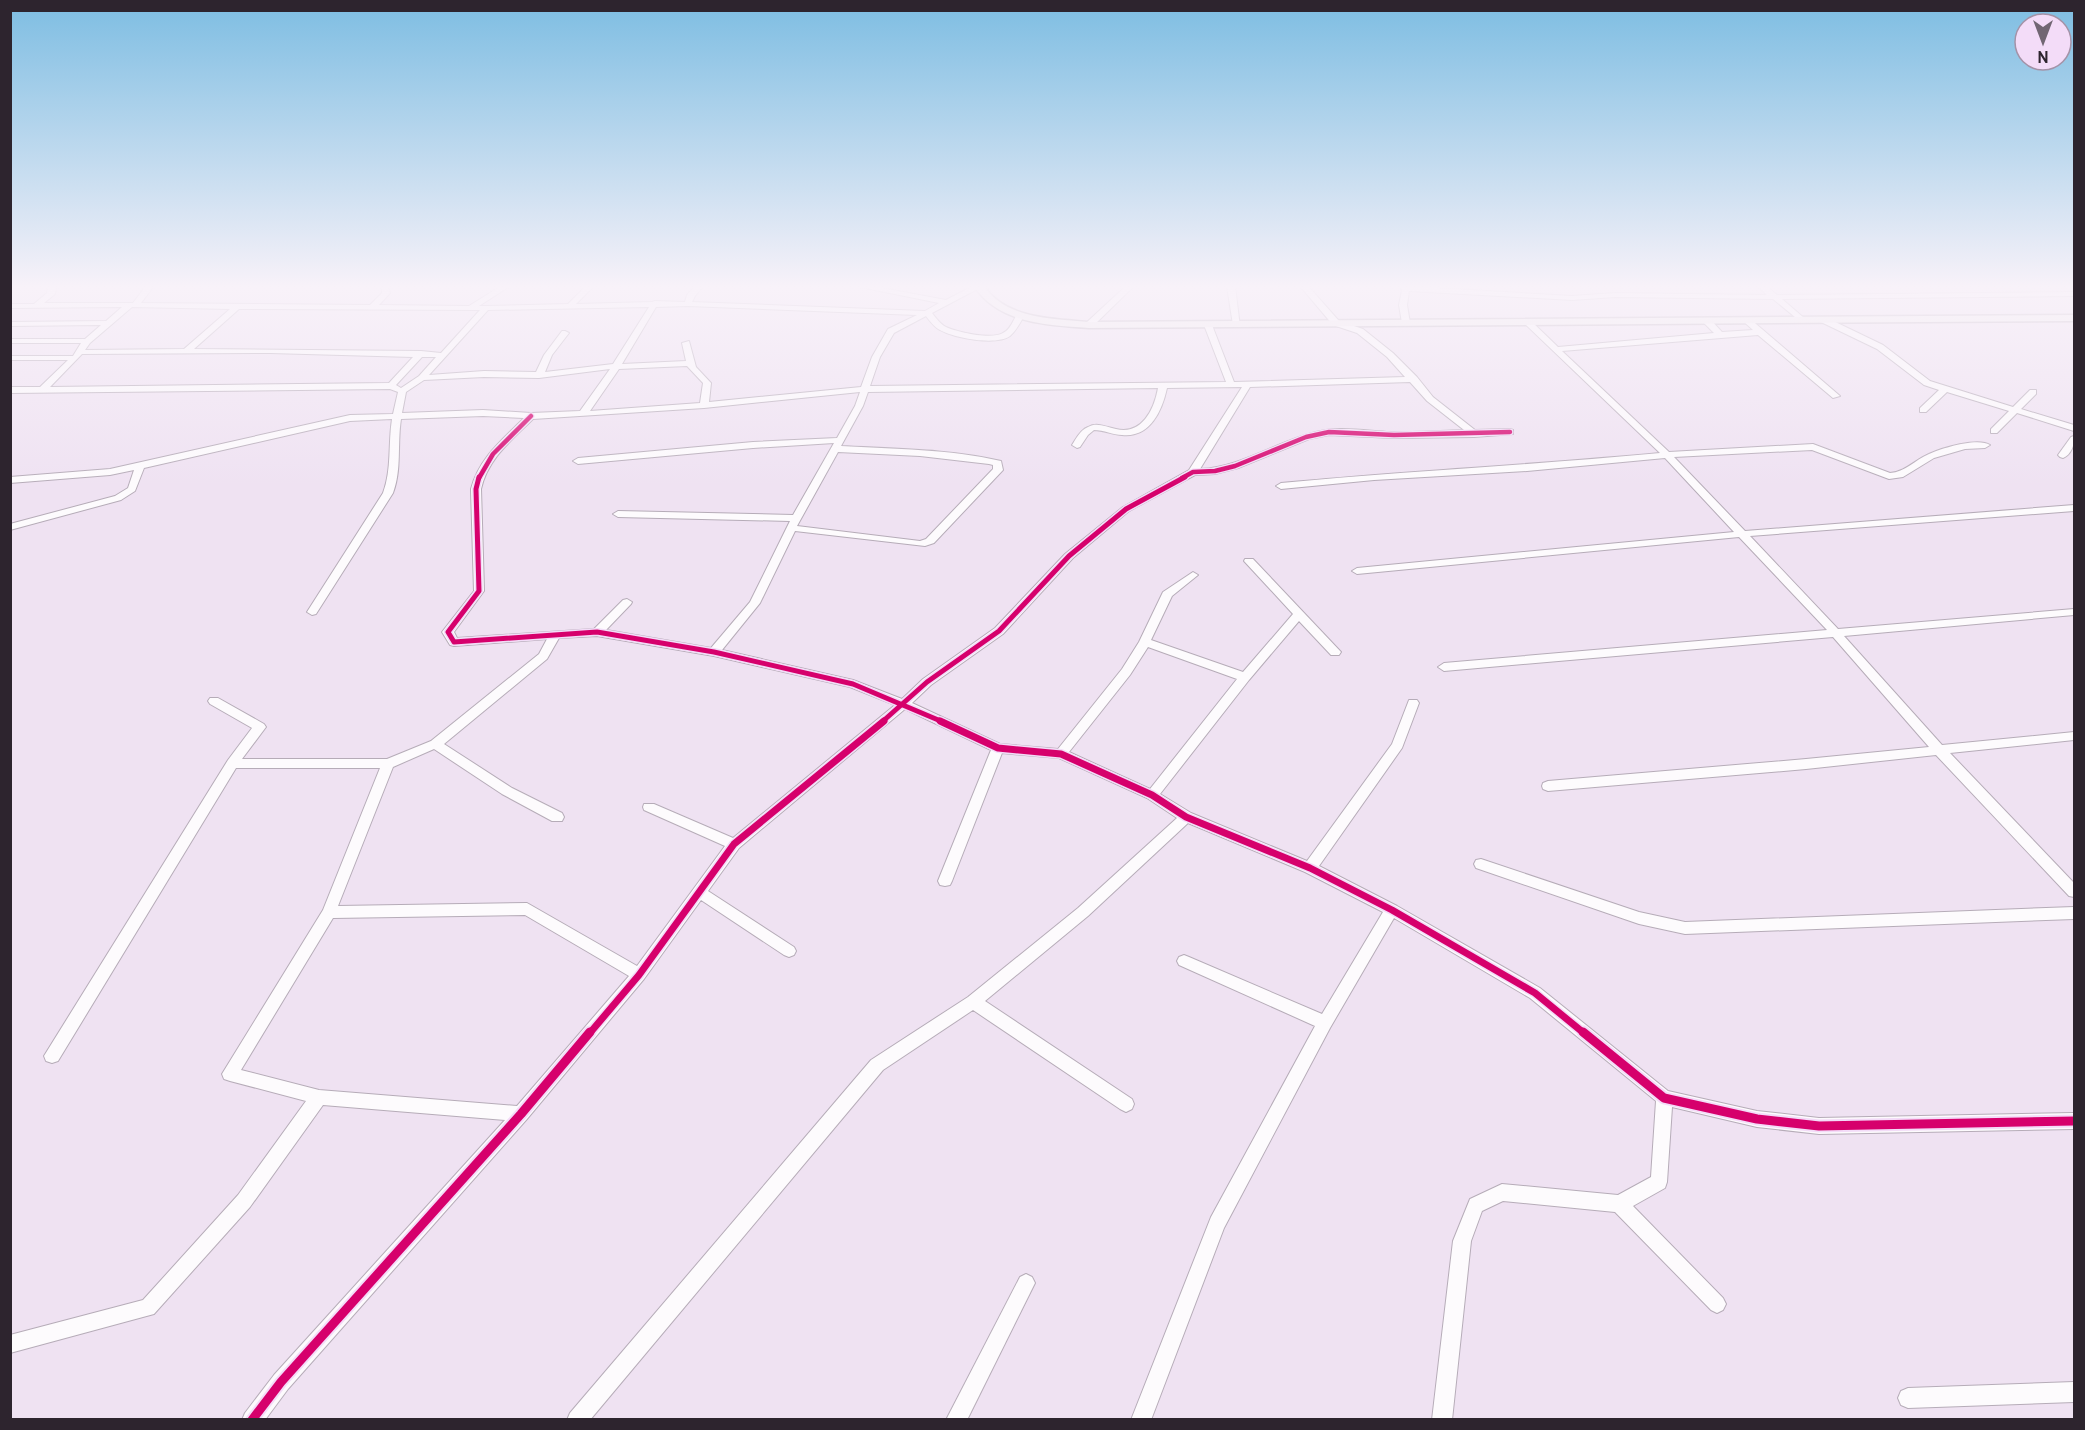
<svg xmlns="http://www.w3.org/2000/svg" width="2085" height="1430" font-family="Overpass,sans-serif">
<rect width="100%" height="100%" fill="#efe2f2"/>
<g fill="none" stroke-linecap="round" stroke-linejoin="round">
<defs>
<g id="minor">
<path d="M 48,286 L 56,286 L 55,294 L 44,303 L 133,303 L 146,286 L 154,286 L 141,303 L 370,305 L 382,293 L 382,289 L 378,286 L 388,286 L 390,293 L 379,305 L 469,306 L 501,286 L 510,286 L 479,306 L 486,306 L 568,304 L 586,286 L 594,286 L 576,304 L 652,302 L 655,301 L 685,302 L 687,295 L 695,286 L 703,286 L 695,296 L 692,302 L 925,311 L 939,303 L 855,286 L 871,286 L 946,300 L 973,286 L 983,286 L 932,313 C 936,318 940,324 946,327 C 957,332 991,340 1003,333 C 1010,330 1013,321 1017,314 L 1023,314 L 1024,316 C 1020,323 1016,331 1010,336 C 996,346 954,338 940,330 C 934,327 930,321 926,316 L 894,333 L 880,357 L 870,386 L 1226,382 L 1204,325 L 1208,323 L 1212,325 L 1234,382 L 1405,377 L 1387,357 L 1357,333 L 1333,325 L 1300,286 L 1308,286 L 1339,321 L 1363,329 L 1393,353 L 1417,377 L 1433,397 L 1475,430 L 1510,429 L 1513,430 L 1513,434 L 1474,437 L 1394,438 L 1329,435 L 1309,439 L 1238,468 L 1215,474 L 1195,475 L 1129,511 L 1073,558 L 1003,634 L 931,685 L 912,703 L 1000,744 L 1058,749 L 1122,669 L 1139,642 L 1163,592 L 1193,572 L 1198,575 L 1172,596 L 1151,640 L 1243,672 L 1293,614 L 1244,561 L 1245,559 L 1253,559 L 1341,652 L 1339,655 L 1331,655 L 1299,621 L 1249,680 L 1160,794 L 1191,813 L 1307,861 L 1392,744 L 1409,700 L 1417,700 L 1419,703 L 1402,748 L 1319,866 L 1397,906 L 1540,988 L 1668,1091 L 1757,1111 L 1819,1118 L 2074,1113 L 2074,1129 L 1819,1134 L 1757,1127 L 1672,1107 L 1667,1182 L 1665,1188 L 1633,1206 L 1723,1298 L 1726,1304 L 1723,1310 L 1717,1313 L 1711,1310 L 1615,1212 L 1503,1201 L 1482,1211 L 1471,1241 L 1452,1420 L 1432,1420 L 1453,1241 L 1470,1199 L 1502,1184 L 1618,1195 L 1651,1177 L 1656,1101 L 1530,998 L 1394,918 L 1330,1028 L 1224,1228 L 1151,1420 L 1131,1420 L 1211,1217 L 1315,1026 L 1179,965 L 1177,961 L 1179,957 L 1184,955 L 1189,957 L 1322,1014 L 1383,912 L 1305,872 L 1188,823 L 1088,916 L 985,1001 L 1132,1099 L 1134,1104 L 1132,1109 L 1126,1112 L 1120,1109 L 973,1010 L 883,1070 L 590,1420 L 567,1420 L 570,1413 L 871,1060 L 968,997 L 1078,908 L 1177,818 L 1147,798 L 1059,758 L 1002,753 L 952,881 L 950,885 L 945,886 L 940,885 L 938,881 L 991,750 L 905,709 L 739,848 L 708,891 L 794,947 L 796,951 L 794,955 L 789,957 L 784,955 L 701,900 L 644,979 L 527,1119 L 288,1389 L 265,1420 L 242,1420 L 245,1413 L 274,1375 L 505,1120 L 323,1105 L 250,1207 L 154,1314 L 10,1353 L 10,1335 L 143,1300 L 238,1195 L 306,1101 L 230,1081 L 224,1079 L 222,1074 L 323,910 L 380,768 L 236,768 L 58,1061 L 52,1063 L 46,1061 L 44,1056 L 228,760 L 252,728 L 210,704 L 208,701 L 210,698 L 218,698 L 264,724 L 266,727 L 242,759 L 387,759 L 431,741 L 539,654 L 547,639 L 454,646 L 450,645 L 442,632 L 474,591 L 471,489 C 479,458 502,440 524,418 L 483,416 L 401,419 C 397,444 402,469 393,493 L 316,614 L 312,615 L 307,612 L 383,493 C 392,469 388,444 392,419 L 350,421 L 144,468 L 135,491 L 121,500 L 10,530 L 10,524 L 115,496 L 128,488 L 134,470 L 110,475 L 10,483 L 10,477 L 110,469 L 350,415 L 393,414 L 398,392 L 390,389 L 10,393 L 10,387 L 40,387 L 68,360 L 10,360 L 10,356 L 73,356 L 81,343 L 10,343 L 10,339 L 85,339 L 101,325 L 10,326 L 10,322 L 106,321 L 122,307 L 10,308 L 10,304 L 34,304 L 47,293 ZM 688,306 L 917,315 L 888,329 L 872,357 L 861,387 L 709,402 L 711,383 L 696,367 L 689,341 L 682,343 L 686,361 L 622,364 L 656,307 ZM 132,307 L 230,309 L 184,349 L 85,350 L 90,343 ZM 649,307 L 613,364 L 545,372 L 552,355 L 569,333 L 565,331 L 562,331 L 544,355 L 536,372 L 484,371 L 429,375 L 488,310 ZM 239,309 L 480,310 L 441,353 L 421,351 L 194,349 ZM 270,353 L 413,357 L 389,383 L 50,387 L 82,354 ZM 422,357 L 436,357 L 419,376 L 401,388 L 396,385 ZM 687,366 L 703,383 L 700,403 L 590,411 L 619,369 ZM 610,369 L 580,411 L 531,413 L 483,410 L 402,413 L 406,392 L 424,380 L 484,377 L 539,378 ZM 1410,382 L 1427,401 L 1464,430 C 1440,431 1415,433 1390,432 C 1370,431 1346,427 1326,430 C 1282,437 1245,467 1200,469 L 1250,387 ZM 1242,387 L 1189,470 L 1123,507 L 1065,554 L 995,628 L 923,679 L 902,699 L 853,680 L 722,650 L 760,603 L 795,531 L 925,546 L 934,543 L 1003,470 L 1001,461 C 950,449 894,449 841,446 L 863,406 L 868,392 L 1158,388 C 1154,410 1142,435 1116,429 C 1106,427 1097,422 1088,427 C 1080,430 1076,439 1072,445 L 1077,448 L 1080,447 L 1088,435 L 1094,430 C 1104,430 1113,435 1122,435 C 1150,438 1162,411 1167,388 ZM 860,392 L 855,406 L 837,438 L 753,442 L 578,458 L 573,461 L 578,464 L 753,448 L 834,443 L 793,515 L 618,511 L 613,514 L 618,517 L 790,521 L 750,602 L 711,648 L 606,630 L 631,604 L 632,602 L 627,599 L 623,600 L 594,629 L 457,638 L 454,632 L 484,591 L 481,489 C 488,458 512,440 533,419 L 704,408 ZM 838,452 L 920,456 L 989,464 L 993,465 L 993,469 L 926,539 L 920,541 L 797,526 ZM 597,636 L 714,656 L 850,687 L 895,705 L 733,838 L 654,804 L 644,804 L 643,807 L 644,810 L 725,846 L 637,966 L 527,903 L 338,906 L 393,767 L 434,749 L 502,794 L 552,821 L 562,821 L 564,817 L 562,813 L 512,788 L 444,744 L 547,659 L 559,638 ZM 1148,647 L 1237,679 L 1150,789 L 1069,752 L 1130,675 ZM 525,915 L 629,976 L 517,1106 L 319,1090 L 241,1070 L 333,918 Z"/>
<polygon points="1126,286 1134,286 1092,327 1086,327 1086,323"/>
<polygon points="1227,286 1235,286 1240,327 1233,325"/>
<polygon points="1402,286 1572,296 1615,293 1767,295 1758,286 1766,286 1777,295 2074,292 2074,296 1782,299 1804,318 1804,322 1801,322 1773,299 1615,297 1572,300 1409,291 1407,305 1410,323 1406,325 1402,323 1399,305 1402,290 1400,288"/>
<path d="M 1703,318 L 1709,318 L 1722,332 L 1753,330 L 1742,320 L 1749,318 L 1840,396 L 1833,398 L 1758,335 L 1562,351 L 1669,452 L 1813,444 L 1890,473 C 1905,472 1915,460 1929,454 C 1942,448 1978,437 1990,445 L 1985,448 L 1965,449 L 1934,458 L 1903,477 L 1889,479 L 1812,450 L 1674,457 L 1745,531 L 2074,505 L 2074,511 L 1750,536 L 1838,629 L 2074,609 L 2074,615 L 1844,636 L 1942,745 L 2074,732 L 2074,740 L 1950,753 L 2074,883 L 2074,897 L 2069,896 L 1936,755 L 1806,769 L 1548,791 L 1543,789 L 1542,786 L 1543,783 L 1548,781 L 1806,759 L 1929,747 L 1833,637 L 1444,671 L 1438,667 L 1444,663 L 1827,630 L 1739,537 L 1357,574 L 1352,571 L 1357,568 L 1734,532 L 1665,458 L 1527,471 L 1374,480 L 1281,489 L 1276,486 L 1281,483 C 1407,471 1533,465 1660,453 L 1523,322 L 1530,320 L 1558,347 L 1714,333 L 1703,322 Z"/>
<polygon points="1821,318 1827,318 1883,345 1930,381 2013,407 2030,390 2036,390 2036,394 2021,409 2074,425 2074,431 2017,413 1997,433 1991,433 1991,429 2009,411 1947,392 1926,412 1920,412 1920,408 1939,390 1924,385 1877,349 1821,322"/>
<path d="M 2074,436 C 2075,444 2071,455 2063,458 L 2060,457 L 2058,455 L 2071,437 Z"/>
<polygon points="1481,859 1639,912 1685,922 2074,907 2074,919 1685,934 1639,924 1476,868 1474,864 1476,860"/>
<polygon points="1026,1274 1032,1277 1035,1283 967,1420 946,1420 1020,1277"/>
<polygon points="2074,1382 2074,1402 1908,1408 1901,1405 1898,1398 1901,1391 1908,1388"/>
</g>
<path id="secondary" d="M 974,286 L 984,286 C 1006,319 1053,319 1089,322 L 2074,315 L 2074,321 L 1089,328 C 1048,325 999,324 974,286 Z"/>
</defs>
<use href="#minor" stroke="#b6acb8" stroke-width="2"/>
<use href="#secondary" stroke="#b6acb8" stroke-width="3"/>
<use href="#minor" fill="#fdfbfd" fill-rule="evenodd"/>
<use href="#secondary" fill="#f2eeef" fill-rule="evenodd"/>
<defs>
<g id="cycleway-far3">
<polyline points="479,478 493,454 531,416"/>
<polyline points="1182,478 1193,472 1215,471 1235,466 1306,437 1329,432 1394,435 1510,432"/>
</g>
<g id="cycleway-far2">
<polyline points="479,477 476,489 479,591 448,632 454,642 597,632 714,652 853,684 943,722"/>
<polyline points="882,722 927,682 999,631 1069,556 1126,509 1185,477"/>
</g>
<g id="cycleway-far1">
<polyline points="940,721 998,748 1061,754 1152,795 1186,817 1310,868 1392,910 1535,993 1585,1034"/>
<polyline points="589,1034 639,975 734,844 884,721"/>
</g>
<g id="cycleway">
<polyline points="1583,1032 1664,1098 1757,1119 1819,1126 2074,1121"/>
<polyline points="252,1420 281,1382 521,1114 590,1032"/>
</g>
</defs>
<use href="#cycleway-far3" stroke="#f3dcf8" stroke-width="7"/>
<use href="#cycleway-far2" stroke="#f3dcf8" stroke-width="8"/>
<use href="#cycleway-far1" stroke="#f3dcf8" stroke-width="10"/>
<use href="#cycleway" stroke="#f3dcf8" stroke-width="13"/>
<use href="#cycleway-far3" stroke="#d6006c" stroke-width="4.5"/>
<use href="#cycleway-far2" stroke="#d6006c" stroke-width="5"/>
<use href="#cycleway-far1" stroke="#d6006c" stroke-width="7"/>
<use href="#cycleway" stroke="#d6006c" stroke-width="9"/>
</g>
<linearGradient id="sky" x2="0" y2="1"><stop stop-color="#7dbde2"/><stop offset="0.59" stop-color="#f8f2f9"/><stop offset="1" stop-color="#f8f2f9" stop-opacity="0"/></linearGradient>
<rect width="2085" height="486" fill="url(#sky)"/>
<rect width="2085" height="1430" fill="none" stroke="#2d242e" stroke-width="24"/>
<g transform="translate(2043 42) rotate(180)"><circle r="28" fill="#f3dcf8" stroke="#a492a7" stroke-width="1.5"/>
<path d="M0-4.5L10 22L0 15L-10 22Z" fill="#716673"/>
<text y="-9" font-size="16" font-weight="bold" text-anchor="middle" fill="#2d242e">N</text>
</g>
</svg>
